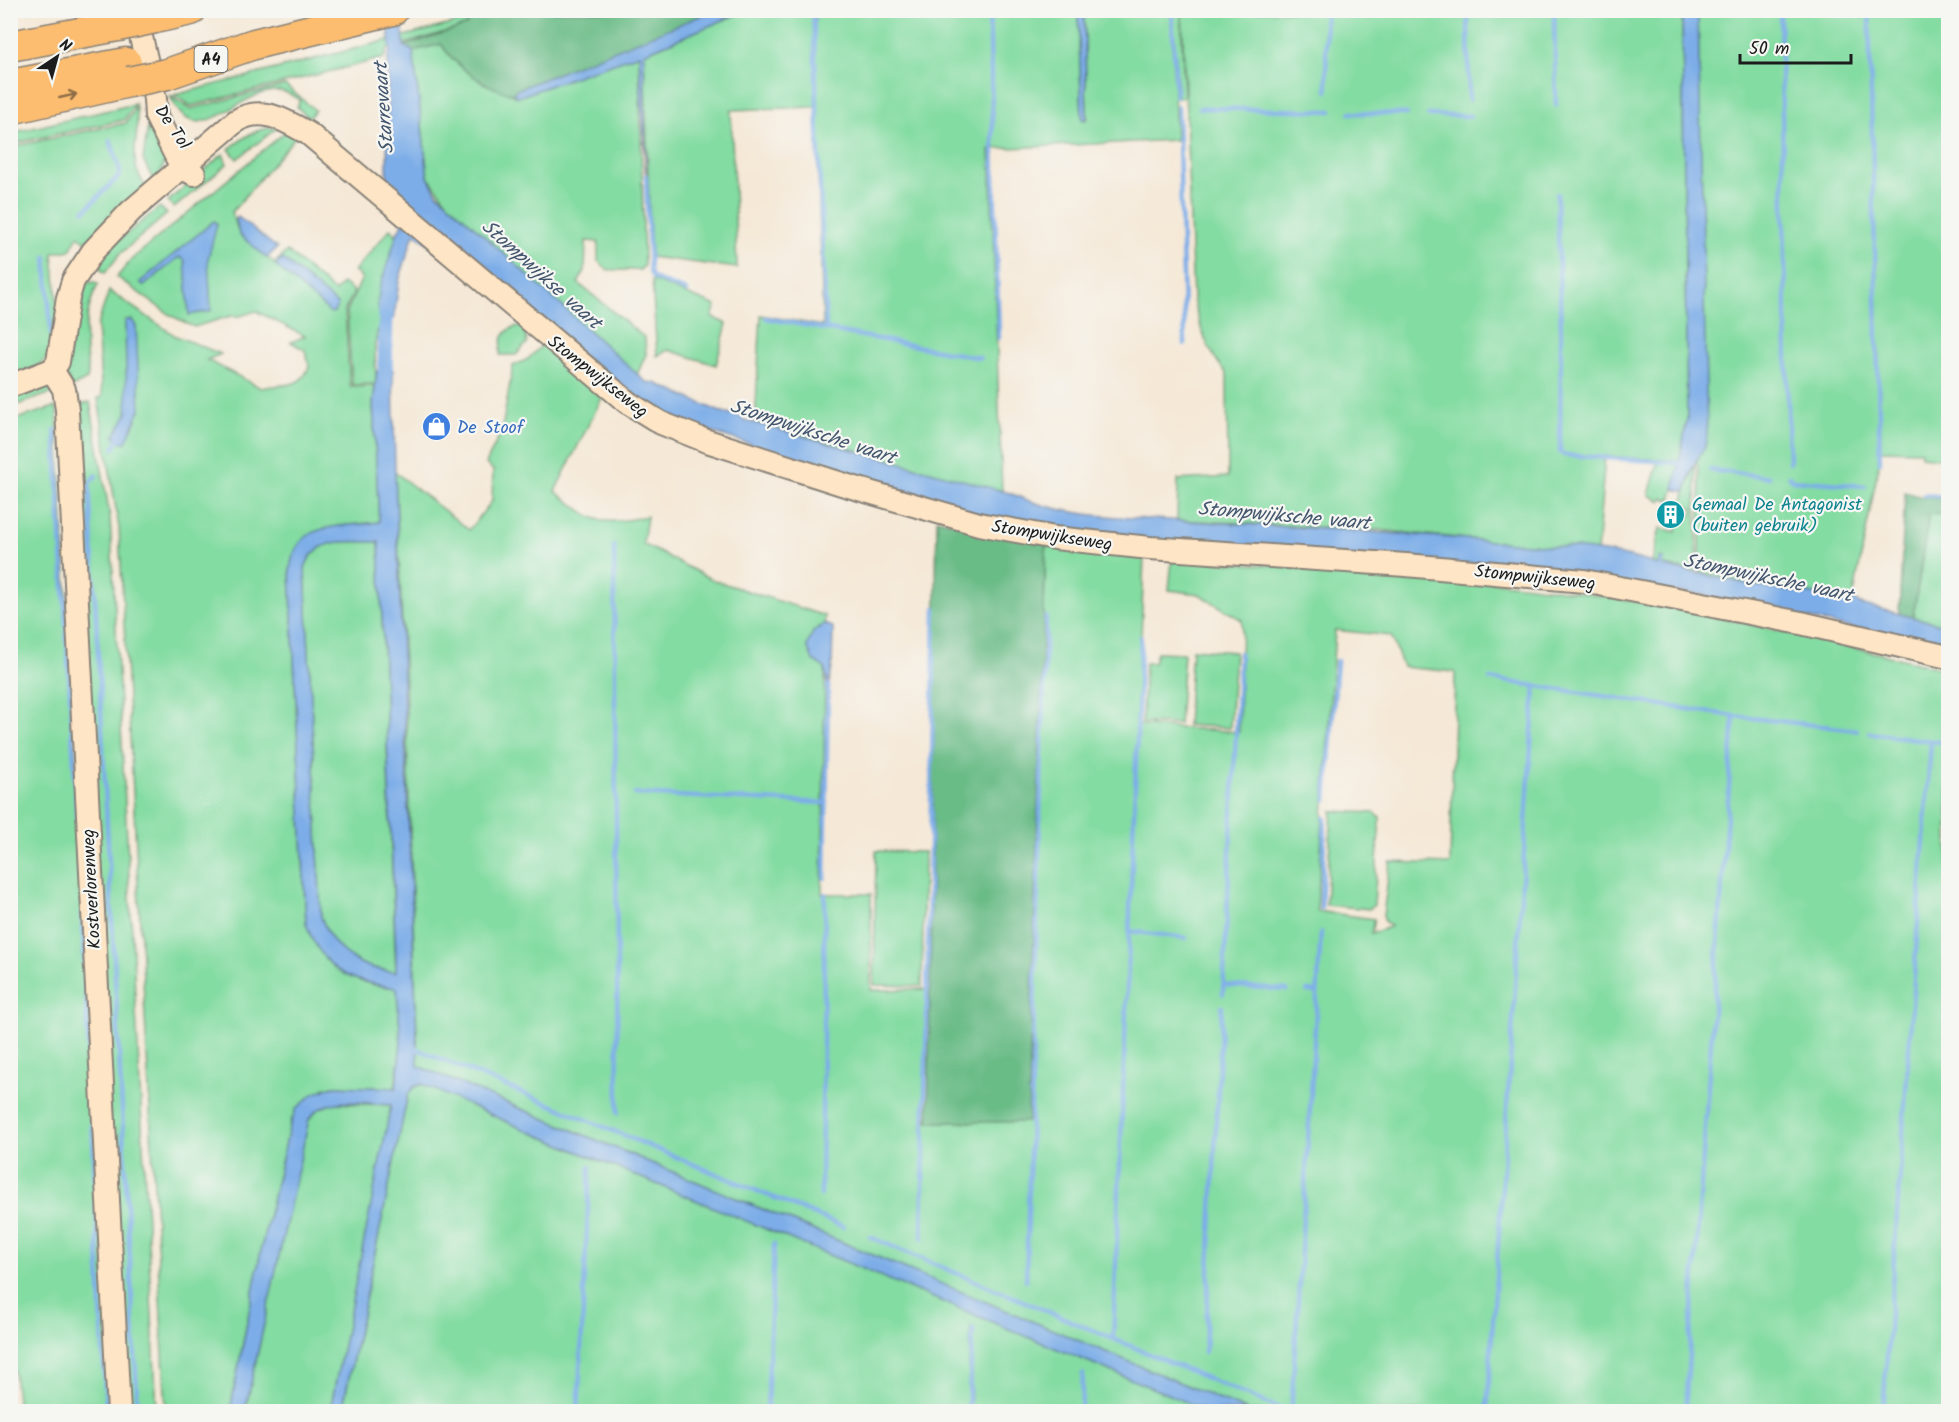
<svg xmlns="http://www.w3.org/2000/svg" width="1959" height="1422" font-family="Kalam,sans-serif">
<rect width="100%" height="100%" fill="#f6f6f2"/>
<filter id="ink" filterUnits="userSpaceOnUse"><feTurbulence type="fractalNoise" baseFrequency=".0167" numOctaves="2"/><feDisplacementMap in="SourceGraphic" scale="12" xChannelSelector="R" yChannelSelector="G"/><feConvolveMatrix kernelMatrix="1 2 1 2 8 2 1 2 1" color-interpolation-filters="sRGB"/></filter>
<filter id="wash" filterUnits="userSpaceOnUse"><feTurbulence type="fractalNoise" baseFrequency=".008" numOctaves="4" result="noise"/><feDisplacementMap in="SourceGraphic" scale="24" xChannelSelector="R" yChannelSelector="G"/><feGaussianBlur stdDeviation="1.35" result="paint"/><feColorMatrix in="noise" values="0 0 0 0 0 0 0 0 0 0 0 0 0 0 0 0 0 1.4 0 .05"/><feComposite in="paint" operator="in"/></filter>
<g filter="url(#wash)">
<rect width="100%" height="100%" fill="#f5e8d6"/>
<g fill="#83dca1" stroke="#507c5e" stroke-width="1.5" fill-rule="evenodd">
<polygon points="745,11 813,11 815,70 815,11 1078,11 1082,119 1084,120 1087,119 1084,11 1171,11 1176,140 990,149 1002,492 755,421 761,315 823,326 816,103 814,107 731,110 737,268 651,257 644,53"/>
<polygon points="1173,11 1181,11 1184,97 1178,98"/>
<path d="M 1182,11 L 1682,11 L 1687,420 L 1682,458 L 1681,461 L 1605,456 L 1597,552 L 1378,530 L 1177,520 L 1178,480 L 1228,477 L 1227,374 C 1207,351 1200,328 1193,299 Z"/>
<polygon points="1698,11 1948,11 1948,459 1921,456 1921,451 1881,450 1876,243 1879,464 1853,599 1767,588 1700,572 1700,490 1697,460 1705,447"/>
<polygon points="467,20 468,25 387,49 384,58 191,106 174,95"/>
<polygon points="441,44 481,82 518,97 639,54 644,266 640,270 608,270 598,261 598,242 586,241 585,271 578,283 645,338 646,354 637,375 448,203 428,177 413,51"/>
<path d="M 285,85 L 315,110 L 309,118 L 297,107 L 300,100 C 294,97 287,91 279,91 C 238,88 196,158 170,96 L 190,109 Z"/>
<polygon points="135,104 124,120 11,144 11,133"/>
<path d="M 136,107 C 142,143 123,157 148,190 L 88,243 L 78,236 L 70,250 L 53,253 C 55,281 65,339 45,360 C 36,369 22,372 11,376 L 10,147 L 126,123 Z"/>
<polygon points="148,126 167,158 155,184 143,160"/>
<path d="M 277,128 L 237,159 L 229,149 C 243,138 258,126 277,128 Z"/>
<path d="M 285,132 L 296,136 L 232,212 L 239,234 L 334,312 L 337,304 L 283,259 L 276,262 L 287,251 L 335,292 L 343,283 L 354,292 L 345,310 L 350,387 L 375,386 L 373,404 L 379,522 C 341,527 296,521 290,570 L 306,924 C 324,969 349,984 397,988 L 401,1044 L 395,1088 L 333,1086 L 323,1089 L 291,1120 L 262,1245 L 230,1411 L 166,1411 L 119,528 L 98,398 L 102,397 L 97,326 L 109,291 L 176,336 L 221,354 L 207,360 L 261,388 C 281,383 302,390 309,366 L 305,350 L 291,342 L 305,336 L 256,311 L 240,316 L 231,316 L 194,327 L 170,315 L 117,277 L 132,259 Z"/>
<polygon points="223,154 227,164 174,208 168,201"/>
<polygon points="160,207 167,214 120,254 105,273 101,270 100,255"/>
<polygon points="390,229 397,235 377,302 380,317 375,345 376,384 352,385 347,311 362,278 354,271"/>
<polygon points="652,280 716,306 712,317 727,324 716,365 668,350 657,356"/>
<path d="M 94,282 L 98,284 C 83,315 84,340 88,373 L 87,379 L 72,387 L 65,373 L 80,284 Z"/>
<path d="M 518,326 L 525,330 L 527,343 L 516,355 L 500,355 C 500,341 503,329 518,326 Z"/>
<path d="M 544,343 L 604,394 L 555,491 C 596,521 595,528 647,516 L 643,544 L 713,580 L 825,616 L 824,624 L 813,632 L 813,660 L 825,668 L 822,894 L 871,894 L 871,990 L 926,989 L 924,1122 L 1028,1121 L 1046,543 L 1144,554 L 1138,725 L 1239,732 L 1242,620 L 1199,594 L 1169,590 L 1172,559 C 1315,569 1460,573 1602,596 C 1718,614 1834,643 1948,670 L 1948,1411 L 1248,1411 L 418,1066 L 406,706 L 395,472 L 469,530 L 492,501 L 493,470 L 486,464 L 502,429 L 513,366 L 528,359 ZM 1335,630 L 1391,636 L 1403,667 L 1455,672 L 1450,864 L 1390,862 L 1383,916 L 1385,922 L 1391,926 L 1371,934 L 1374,919 L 1317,911 Z"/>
<polygon points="45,384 55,392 11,407 10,394"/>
<polygon points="90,402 110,516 157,1411 125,1411 72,407"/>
<polygon points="55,407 57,410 112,1411 18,1411 10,1331 10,421"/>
<polygon points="1658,462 1681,464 1671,500 1662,498 1661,501 1649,495"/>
<polygon points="1695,463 1698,571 1663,566 1660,558 1658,565 1652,563 1660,528 1676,532 1680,515 1692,515 1693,509 1682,503"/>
<polygon points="1929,513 1948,515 1948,626 1913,617"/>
<path d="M 379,542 L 396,972 C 359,969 334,953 321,917 L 305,568 C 315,535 351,542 379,542 Z"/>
<polygon points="1192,649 1235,652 1230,728 1187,725"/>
<polygon points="1157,652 1184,653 1179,724 1142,723 1145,663 1154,663"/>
<polygon points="1332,811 1375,813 1380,818 1374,905 1369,909 1326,905"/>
<polygon points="876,851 924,852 922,986 874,985"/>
<polygon points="423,1084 523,1129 1208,1411 970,1411 974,1328 971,1327 967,1411 342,1412 408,1094 414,1087"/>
<polygon points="333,1103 392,1105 330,1411 245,1412 306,1124 316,1110"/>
</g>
<g fill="#6abc87" stroke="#436c52" stroke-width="1.5">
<path d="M 502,11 L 715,11 L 516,90 L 513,94 C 486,88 456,68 441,44 L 413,51 L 404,46 L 467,25 L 467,20 Z"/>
<polygon points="1905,492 1922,497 1948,499 1948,515 1929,514 1913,617 1899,614"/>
<polygon points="937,519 1046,543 1028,1122 928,1122"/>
</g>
<g fill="#7dade8" stroke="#4c6482" stroke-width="1.5" fill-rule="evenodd">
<polygon points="715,10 745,11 644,53 646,181 639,54 518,97 513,94 516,90"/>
<path d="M 388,11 L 402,11 L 404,46 L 413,51 L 428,177 L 437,193 L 646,382 L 655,383 L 718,411 L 740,416 L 744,420 L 1010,493 C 1065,519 1128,517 1188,521 C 1292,527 1397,532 1501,542 C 1552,546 1609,548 1658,565 L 1660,558 L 1664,559 L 1663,566 L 1767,588 L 1853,599 L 1860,604 L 1948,626 L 1948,650 L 1699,594 L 1139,540 L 994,519 L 669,419 L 414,233 L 399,281 L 394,318 L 380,317 L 379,290 L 398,231 L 403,224 L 387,190 L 388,57 L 390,51 Z"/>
<polygon points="1078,11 1084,11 1087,119 1082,119"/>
<polygon points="1682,11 1698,11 1707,435 1705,447 1693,466 1685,492 1674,489 1687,419"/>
<polygon points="238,217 277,248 267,258 239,234 236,219"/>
<polygon points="214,221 217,224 208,259 211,311 189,315 185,261 179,257 144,286 140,282"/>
<polygon points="283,259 338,305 334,312 331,313 275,265"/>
<polygon points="125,320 132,320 136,326 140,410 126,442 120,442 114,436 127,414"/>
<path d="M 393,370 L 395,472 L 418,1066 L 1248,1411 L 1208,1411 L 523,1129 L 422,1084 L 414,1087 L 408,1094 L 342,1411 L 330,1411 L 391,1105 C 365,1104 326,1094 309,1119 L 245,1411 L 230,1411 L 262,1245 L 289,1129 L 296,1109 L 313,1094 L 334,1086 L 396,1088 L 401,1044 L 397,988 C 349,982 324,972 306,924 L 290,569 C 297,518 340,529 379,522 L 373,403 L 377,371 ZM 379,542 L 396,959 L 396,972 C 359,969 334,953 321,917 L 305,568 C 315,535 351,542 379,542 Z"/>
<polygon points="824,624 833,627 832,668 828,689 825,668 813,660 807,646 813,632"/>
</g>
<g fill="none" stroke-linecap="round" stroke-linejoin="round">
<g stroke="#7dade8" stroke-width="4.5">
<polyline points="813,10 826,329"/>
<polyline points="989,10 999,338"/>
<polyline points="1172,10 1176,97"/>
<polyline points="1325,10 1327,91"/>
<polyline points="1468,10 1469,100"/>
<polyline points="1554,10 1556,105"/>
<polyline points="1780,10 1789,463"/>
<polyline points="1869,10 1880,462"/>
<polyline points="1178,107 1185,344"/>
<polyline points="1200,108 1331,111"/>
<polyline points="1350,113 1407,114"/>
<polyline points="1428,115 1470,116"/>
<polyline points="646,176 650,272 653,278 686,291"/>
<polyline points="1557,194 1561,332 1560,452 1564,455 1681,463"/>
<polyline points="84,211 119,176 120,170 110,140"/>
<polyline points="46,257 51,334"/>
<polyline points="766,318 980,358"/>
<polyline points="55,430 77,819"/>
<polyline points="114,448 120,437"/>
<polyline points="1710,470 1769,477"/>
<polyline points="96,476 89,483 138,1412"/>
<polyline points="1789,476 1793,480 1865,486"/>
<polyline points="1924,495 1948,497"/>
<polyline points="614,546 618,1113"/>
<polyline points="1490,679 1734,716 1857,730"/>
<polyline points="1870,733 1948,743"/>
<polyline points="635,794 826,803"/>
<polyline points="1326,800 1337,661"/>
<polyline points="825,878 828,685"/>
<polyline points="1321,908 1325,818"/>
<polyline points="82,914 106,1412"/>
<polyline points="1129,931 1186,938"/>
<polyline points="1224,985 1287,990"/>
<polyline points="1307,991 1317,992"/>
<polyline points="1223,994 1240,653"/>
<polyline points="412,1047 844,1227"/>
<polyline points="821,1195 825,894"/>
<polyline points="870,1237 1288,1412"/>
<polyline points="922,1238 935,608"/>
<polyline points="1026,1280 1046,617"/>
<polyline points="1113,1339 1141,637"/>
<polyline points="1205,1352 1222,1007"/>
<polyline points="578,1412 590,1167"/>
<polyline points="767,1412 774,1244"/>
<polyline points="968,1412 973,1329"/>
<polyline points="1081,1412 1083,1374"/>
<polyline points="1291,1412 1321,932"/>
<polyline points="1487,1412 1535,686"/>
<polyline points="1685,1412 1734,716"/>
<polyline points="1883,1412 1931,741"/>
</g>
<polyline stroke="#7dade8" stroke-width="15" points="385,391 386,299"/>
</g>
</g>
<g filter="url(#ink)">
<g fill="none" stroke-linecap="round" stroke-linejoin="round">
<defs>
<g id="secondary">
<polyline points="135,10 155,99 156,116 182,168 194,174"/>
<polyline points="52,370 64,389 67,410 119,1412"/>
<path d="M 10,386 L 52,370 L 58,362 L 68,298 L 73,281 L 93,251 L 131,211 L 236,121 C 262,105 286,121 309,134 L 627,402 L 661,423 L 704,440 L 845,485 L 979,524 L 1055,538 L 1150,548 L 1406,565 L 1584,581 L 1801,623 L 1948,657"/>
</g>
<g id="highway">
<polyline points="155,18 191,10"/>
<polyline points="10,46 118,26"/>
<polyline points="167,74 254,44 393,10"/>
<polyline points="10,85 126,63"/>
<polyline points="10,109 129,82"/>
</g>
</defs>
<use href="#secondary" stroke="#888279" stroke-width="26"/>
<use href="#highway" stroke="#888279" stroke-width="33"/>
<use href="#secondary" stroke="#fee5c5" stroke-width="22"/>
<use href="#highway" stroke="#fcbd6f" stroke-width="30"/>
<defs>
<g id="highway-bridge">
<polyline points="118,26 155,18"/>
<polyline points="129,82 167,74"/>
</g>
</defs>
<use href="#highway-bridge" stroke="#888279" stroke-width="33" stroke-linecap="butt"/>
<use href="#highway-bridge" stroke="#fcbd6f" stroke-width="30"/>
</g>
<defs><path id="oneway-shaft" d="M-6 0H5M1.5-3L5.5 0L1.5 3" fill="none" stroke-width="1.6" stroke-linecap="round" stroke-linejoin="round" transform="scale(1.5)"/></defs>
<use stroke="#8c6c46" href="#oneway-shaft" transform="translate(68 96) rotate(-13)"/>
</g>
<defs>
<symbol id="shop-disc" viewBox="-11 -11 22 22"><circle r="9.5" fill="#3f7fe0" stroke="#f6f6f2"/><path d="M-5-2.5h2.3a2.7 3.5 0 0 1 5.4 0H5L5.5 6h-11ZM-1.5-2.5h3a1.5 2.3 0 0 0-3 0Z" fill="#fff"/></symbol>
<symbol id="building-disc" viewBox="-11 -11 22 22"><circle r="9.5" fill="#0f9aa8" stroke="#f6f6f2"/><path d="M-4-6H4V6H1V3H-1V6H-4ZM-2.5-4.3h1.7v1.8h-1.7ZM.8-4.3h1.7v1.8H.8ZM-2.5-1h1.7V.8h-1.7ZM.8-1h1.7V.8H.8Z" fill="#fff"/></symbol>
</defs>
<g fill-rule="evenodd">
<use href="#shop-disc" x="420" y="410" width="33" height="33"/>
<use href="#building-disc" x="1654" y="498" width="33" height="33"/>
</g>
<g text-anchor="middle" stroke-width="4.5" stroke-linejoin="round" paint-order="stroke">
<rect fill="#f6f6f2" stroke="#5d5d5c" stroke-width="1.5" x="194.5" y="46" width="33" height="26" rx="4.5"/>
<g font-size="16" font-weight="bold" fill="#1c1c1c">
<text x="211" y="65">A4</text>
</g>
<g font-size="18" fill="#1c1c1c" stroke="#f6f6f2">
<text transform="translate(173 127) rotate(56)" y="6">De Tol</text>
<text transform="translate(598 376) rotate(38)" y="6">Stompwijkseweg</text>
<text transform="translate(1052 535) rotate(9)" y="6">Stompwijkseweg</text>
<text transform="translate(1535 577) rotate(6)" y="6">Stompwijkseweg</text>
<text transform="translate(91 889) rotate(-93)" y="6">Kostverlorenweg</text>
</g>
<g font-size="18" fill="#366cbe" stroke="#f6f6f2" text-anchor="start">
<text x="457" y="433">De Stoof</text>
</g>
<g font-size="18" fill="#0d838f" stroke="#f6f6f2" text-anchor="start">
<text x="1692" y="510">Gemaal De Antagonist<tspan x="1692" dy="21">(buiten gebruik)</tspan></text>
</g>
<g font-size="20" font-style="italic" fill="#43566e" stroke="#f6f6f2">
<text transform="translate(383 108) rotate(-94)" y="7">Starrevaart</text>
<text transform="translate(542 274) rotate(42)" y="7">Stompwijkse vaart</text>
<text transform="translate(813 431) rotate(18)" y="7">Stompwijksche vaart</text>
<text transform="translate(1284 515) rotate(5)" y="7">Stompwijksche vaart</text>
<text transform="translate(1768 577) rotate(12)" y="7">Stompwijksche vaart</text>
</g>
</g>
<rect width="1959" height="1422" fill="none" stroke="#f6f6f2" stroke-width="36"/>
<g transform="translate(57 57) rotate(36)" stroke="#f6f6f2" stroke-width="4.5" paint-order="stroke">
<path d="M0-4.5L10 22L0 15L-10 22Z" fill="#1c1c1c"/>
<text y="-9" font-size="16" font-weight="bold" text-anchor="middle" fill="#1c1c1c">N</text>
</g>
<path d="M1740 54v9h111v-9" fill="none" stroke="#1c1c1c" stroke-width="3"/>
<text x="1749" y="54" font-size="18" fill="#1c1c1c" stroke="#f6f6f2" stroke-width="4.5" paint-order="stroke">50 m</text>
</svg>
